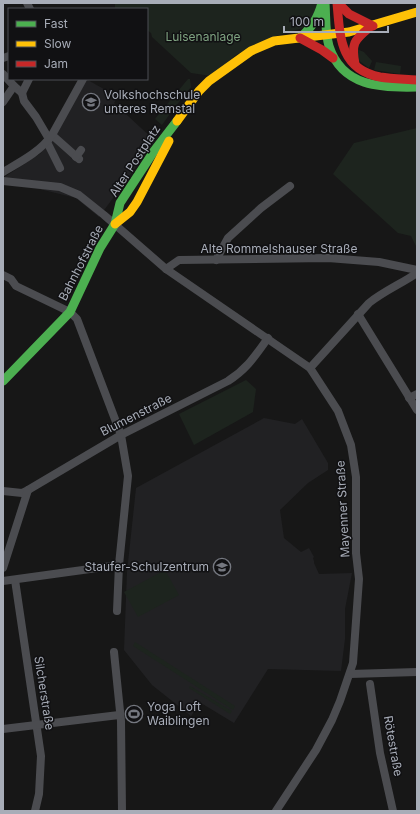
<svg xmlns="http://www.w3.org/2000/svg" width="420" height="814" font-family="Inter,sans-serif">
<rect width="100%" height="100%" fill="#171717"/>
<g fill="#212123">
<polygon points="86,79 118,97 114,103 155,141 99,217 76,198 3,180 3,178 41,153"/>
<polygon points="264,418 295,424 302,419 328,463 328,470 308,483 280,510 284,538 301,552 309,548 314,557 313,558 314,561 314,563 319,574 352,573 345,609 345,639 341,671 268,669 234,723 201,703 191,716 152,685 124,650 127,572 136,488"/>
</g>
<g fill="#1d241e">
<polygon points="115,3 318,3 318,9 306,27 276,36 236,55 211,76 191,73 152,37 151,33 147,30 147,9 115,9"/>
<polygon points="359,50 364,52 372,61 369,68 358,60 355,51"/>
<polygon points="376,62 401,66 400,74 374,70"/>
<polygon points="188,79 190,79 191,87 175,107 172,105 169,109 172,111 162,125 155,119"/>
<polygon points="417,128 417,248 411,236 398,233 333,174 354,143"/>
<polygon points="246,380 256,389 253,412 194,445 179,414"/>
<polygon points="165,570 179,595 138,617 124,592"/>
<polygon points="135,642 235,706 233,710 133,646"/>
<polygon points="190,686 232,711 230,714 189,688"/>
</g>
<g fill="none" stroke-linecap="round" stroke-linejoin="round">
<g stroke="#4b4c50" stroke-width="8">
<polyline points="27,3 30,9"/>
<polyline points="3,58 9,56"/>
<polyline points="3,74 14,86 22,93 24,101 36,117 49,139"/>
<polyline points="22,93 29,79"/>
<polyline points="3,102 14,86"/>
<polyline points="52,135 79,159"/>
<polyline points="47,142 60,168"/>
<polyline points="76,157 81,150"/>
<path d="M 3,172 C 20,162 40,152 52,135 L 83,79"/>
<polyline points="3,181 60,187 79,195 104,215 166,269 310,368 338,411 351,445 356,477 356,553 359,579 353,663 340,701 332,720 316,750 276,811"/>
<polyline points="216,260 228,238 261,208 290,186"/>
<polyline points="166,269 179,260 328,258 379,262 417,270"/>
<polyline points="3,275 11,279 16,286 70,312 77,319 121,435 128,476 119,565 117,611"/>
<polyline points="358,314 417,410"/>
<path d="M 310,368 L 369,303 C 384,291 401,284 417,273"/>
<polyline points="409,398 417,394"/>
<path d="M 3,491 L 22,493 L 28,490 L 121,435 L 228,381 C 247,369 255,356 268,338"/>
<polyline points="3,568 28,490"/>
<polyline points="15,580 41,756 39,794 35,811"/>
<polyline points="3,581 119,565"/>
<polyline points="114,652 121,721 122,811"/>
<polyline points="350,674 417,672"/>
<polyline points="370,684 380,753 393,811"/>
<polyline points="3,729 119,715"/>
</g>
<g stroke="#4caf50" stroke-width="9">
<path d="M 325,3 C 326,17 325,33 329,46 C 342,87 381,88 417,87"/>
<path d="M 300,38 C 312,27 318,18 322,3"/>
<polyline points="3,381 70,312 100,248 115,224 120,203 154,151 177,121"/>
</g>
<g stroke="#ffc107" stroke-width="9">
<polyline points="177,121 199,91 209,81 251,51 274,41 349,32 417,12"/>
<polyline points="115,224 130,212 137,202 169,141"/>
</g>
<g stroke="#c62828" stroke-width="9">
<path d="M 337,3 C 340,37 340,69 380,77 C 392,79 405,79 417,80"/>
<polyline points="338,3 349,14 373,26"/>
<polyline points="300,38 322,50 333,58"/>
<path d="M 355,64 C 351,44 354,40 369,28"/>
</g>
</g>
<defs>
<symbol id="university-ring" viewBox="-11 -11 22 22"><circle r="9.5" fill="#111113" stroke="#757880" stroke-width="1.5"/><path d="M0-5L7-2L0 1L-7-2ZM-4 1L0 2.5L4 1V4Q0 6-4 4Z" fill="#757880"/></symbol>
<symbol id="school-ring" viewBox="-11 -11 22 22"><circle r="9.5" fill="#111113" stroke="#757880" stroke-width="1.5"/><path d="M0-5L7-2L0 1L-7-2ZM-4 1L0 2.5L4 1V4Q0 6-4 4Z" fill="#757880"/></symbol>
<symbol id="stadium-ring" viewBox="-11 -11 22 22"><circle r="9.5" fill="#111113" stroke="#757880" stroke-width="1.5"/><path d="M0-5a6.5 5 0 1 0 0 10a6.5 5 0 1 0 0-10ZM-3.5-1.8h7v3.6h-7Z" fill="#757880"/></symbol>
</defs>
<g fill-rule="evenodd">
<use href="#university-ring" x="81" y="92" width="20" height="20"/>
<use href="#school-ring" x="212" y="557" width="20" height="20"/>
<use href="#stadium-ring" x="124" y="704" width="20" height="20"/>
</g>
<g text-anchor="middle" stroke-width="3" stroke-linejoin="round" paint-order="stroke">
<g font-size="12" fill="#7fa381" stroke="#111113">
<text x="203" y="41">Luisenanlage</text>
</g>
<g font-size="12" fill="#a8adb8" stroke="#111113" text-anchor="start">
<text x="104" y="99">Volkshochschule<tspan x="104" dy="14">unteres Remstal</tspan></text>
<text x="209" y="571" text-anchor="end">Staufer-Schulzentrum</text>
<text x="147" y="711">Yoga Loft<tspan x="147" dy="14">Waiblingen</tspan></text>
</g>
<g font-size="12" fill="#a8adb8" stroke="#111113">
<text transform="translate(135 161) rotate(-57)" y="4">Alter Postplatz</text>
<text x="279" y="253">Alte Rommelshauser Straße</text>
<text transform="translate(81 263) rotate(-63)" y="4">Bahnhofstraße</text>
<text transform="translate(136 415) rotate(-27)" y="4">Blumenstraße</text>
<text transform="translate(343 509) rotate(-93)" y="4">Mayenner Straße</text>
<text transform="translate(44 693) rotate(81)" y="4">Silcherstraße</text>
<text transform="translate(393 746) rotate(80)" y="4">Rötestraße</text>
</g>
</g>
<rect width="420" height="814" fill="none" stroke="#a8adb8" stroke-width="8"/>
<rect x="8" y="8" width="140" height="72" fill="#111113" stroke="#4d4f55"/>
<rect x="16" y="21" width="20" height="6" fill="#4caf50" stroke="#4d4f55"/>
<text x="44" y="28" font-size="12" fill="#a8adb8">Fast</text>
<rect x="16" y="41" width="20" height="6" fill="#ffc107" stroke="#4d4f55"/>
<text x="44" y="48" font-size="12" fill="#a8adb8">Slow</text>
<rect x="16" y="61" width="20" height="6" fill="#c62828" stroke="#4d4f55"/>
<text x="44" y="68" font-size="12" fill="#a8adb8">Jam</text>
<path d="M284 26v6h104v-6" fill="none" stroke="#a8adb8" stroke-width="2"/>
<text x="290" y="26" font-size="12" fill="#a8adb8" stroke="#111113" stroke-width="3" paint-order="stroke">100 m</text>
</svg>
